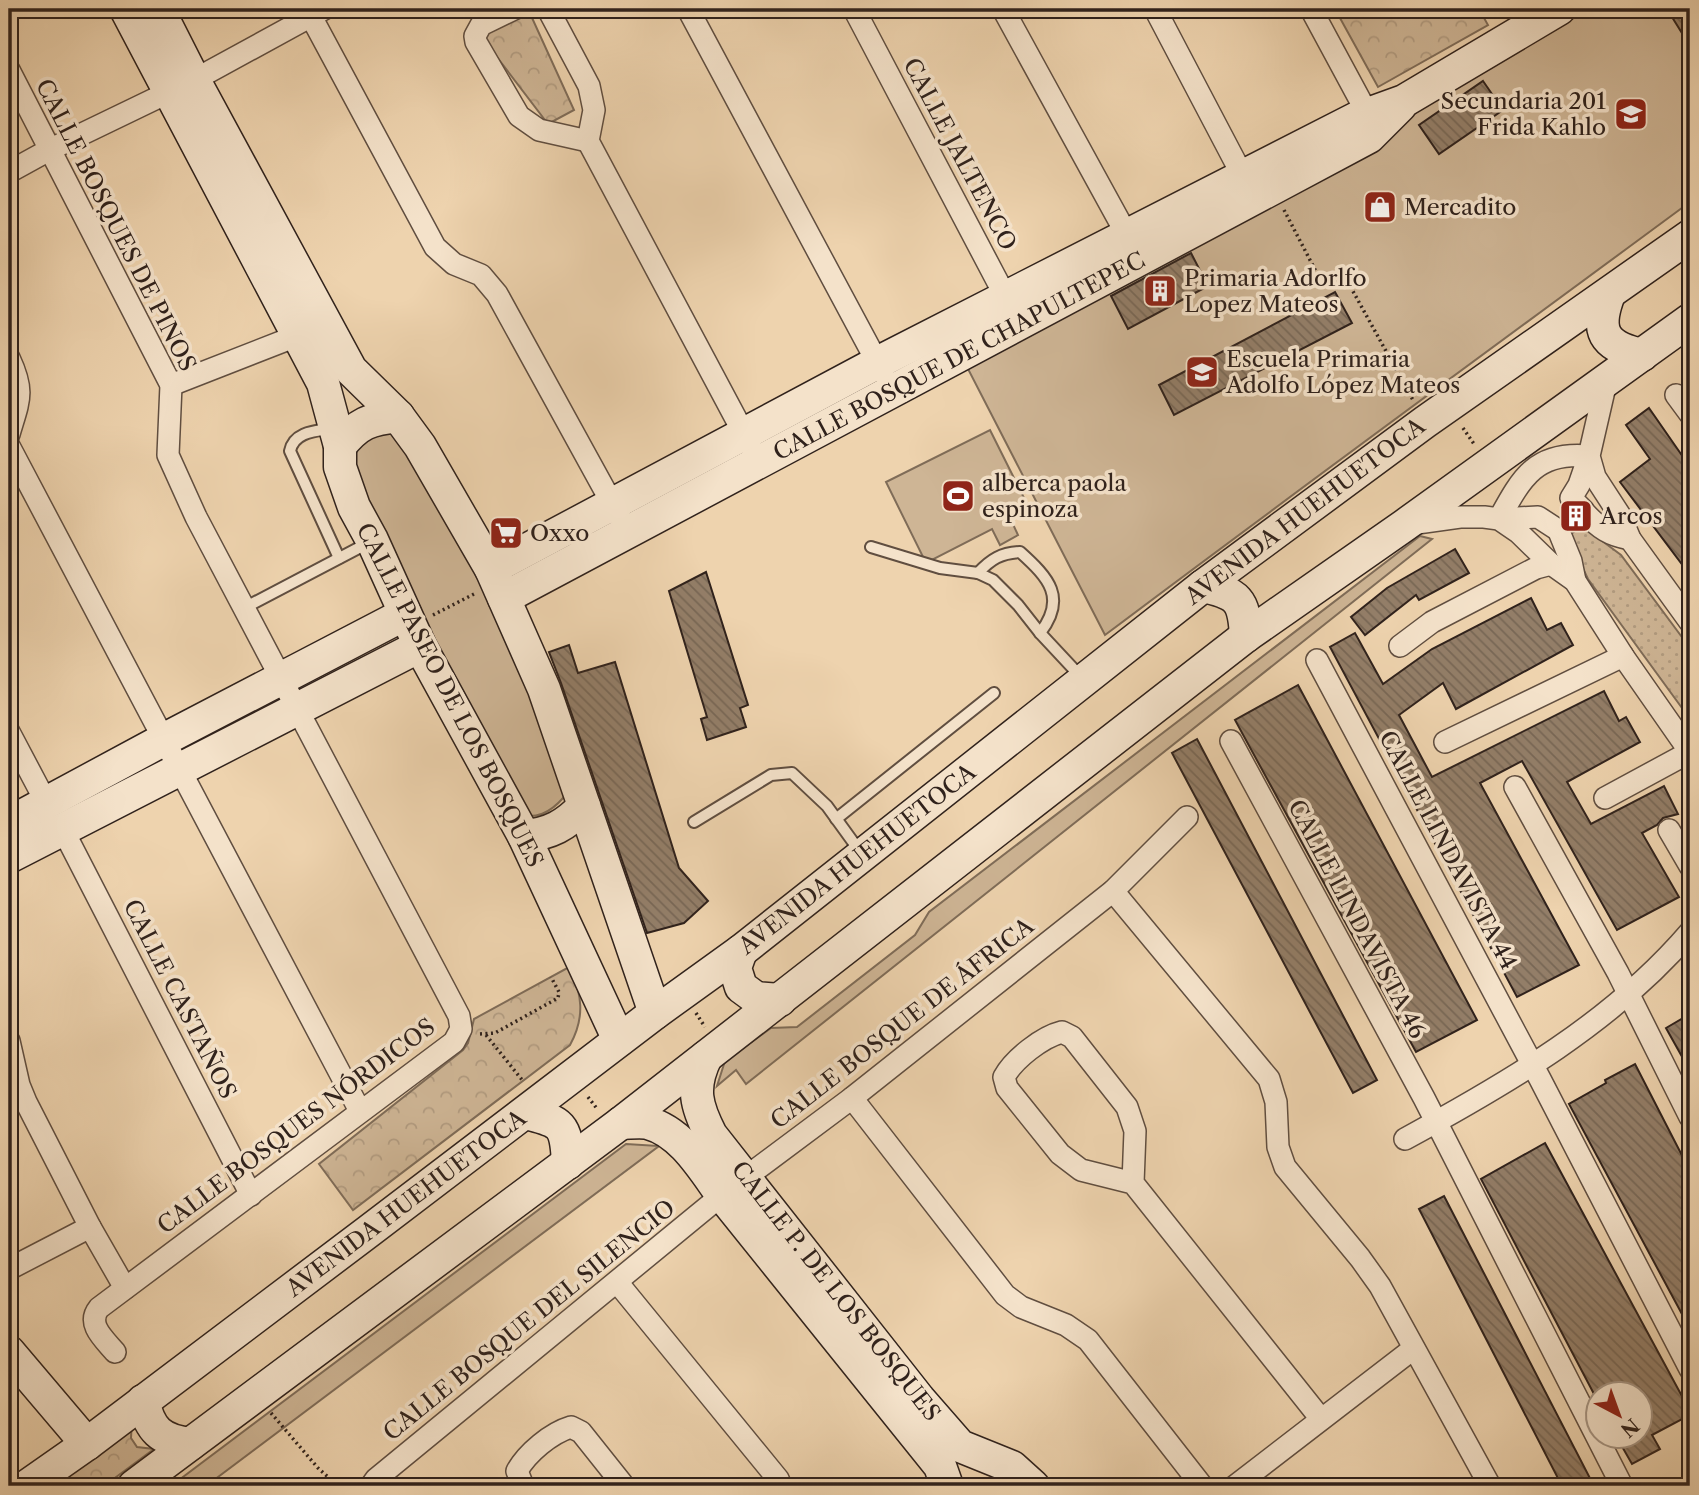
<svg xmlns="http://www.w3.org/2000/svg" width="1699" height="1495" font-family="'Libre Caslon Text',serif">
<defs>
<pattern id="park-crowns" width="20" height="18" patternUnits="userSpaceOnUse" patternTransform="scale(1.75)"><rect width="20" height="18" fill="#ceb595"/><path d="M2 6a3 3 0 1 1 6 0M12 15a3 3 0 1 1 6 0" fill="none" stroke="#b19b80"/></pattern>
<pattern id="garden-dots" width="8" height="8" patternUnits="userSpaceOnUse" patternTransform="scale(1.75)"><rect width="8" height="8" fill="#ceb595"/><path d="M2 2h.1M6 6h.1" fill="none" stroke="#b19b80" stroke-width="1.8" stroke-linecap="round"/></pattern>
<pattern id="building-back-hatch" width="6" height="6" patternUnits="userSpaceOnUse" patternTransform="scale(1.75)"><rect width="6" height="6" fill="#937e68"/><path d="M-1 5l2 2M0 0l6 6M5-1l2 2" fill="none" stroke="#786755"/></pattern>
</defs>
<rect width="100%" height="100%" fill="#eed3ae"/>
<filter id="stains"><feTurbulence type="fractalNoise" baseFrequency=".00286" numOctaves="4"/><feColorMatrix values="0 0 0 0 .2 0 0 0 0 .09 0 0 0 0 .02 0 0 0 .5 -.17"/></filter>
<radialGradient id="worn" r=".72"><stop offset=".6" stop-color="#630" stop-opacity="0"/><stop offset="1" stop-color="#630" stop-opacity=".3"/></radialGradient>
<g fill="#ceb595" stroke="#7f6c58" stroke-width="2">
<path d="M 1589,9 L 1690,9 L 1690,202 C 1495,346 1299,489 1105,635 L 967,367 L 1208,235 Z"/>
<path d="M 408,423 L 533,692 L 564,797 C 550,813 536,820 516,814 L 345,459 L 354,439 Z"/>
<polygon points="990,430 1030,510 1011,520 1018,535 1000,545 992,529 926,563 886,482"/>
<polygon points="1420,536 1432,539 746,1084 736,1070 717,1086 725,1061 771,1028 797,1027 915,935 929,912"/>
<polygon points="626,1144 659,1146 206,1486 171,1486"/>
</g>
<g fill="url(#park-crowns)" stroke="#7f6c58" stroke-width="2">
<polygon points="522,9 528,9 574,110 548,124 477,31"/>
<polygon points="1335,9 1479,9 1488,25 1378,87"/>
<path d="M 571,966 C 581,995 586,1016 570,1045 L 353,1210 L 319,1164 L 463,1050 L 468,1043 L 474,1019 Z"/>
<polygon points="132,1420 131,1438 137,1447 154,1449 104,1486 42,1486"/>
</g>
<polygon fill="url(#garden-dots)" stroke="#7f6c58" stroke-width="2" points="1582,526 1621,555 1690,648 1690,719 1588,579 1577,556 1571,534"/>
<g fill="url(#building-back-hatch)" stroke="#30221c" stroke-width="2">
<polygon points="1667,9 1690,9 1690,46"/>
<polygon points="1483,81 1503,110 1439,154 1419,125"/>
<polygon points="1191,253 1208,286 1128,329 1111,296"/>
<polygon points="1335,292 1352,323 1174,415 1159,385"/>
<polygon points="1649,408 1690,467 1690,575 1620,482 1650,459 1626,425"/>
<polygon points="1455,549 1469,573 1419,600 1416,595 1365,635 1351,617 1387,588"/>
<polygon points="706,572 748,705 740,708 746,727 707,740 701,719 707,717 669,591"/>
<polygon points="1531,598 1547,630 1561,623 1573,645 1456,709 1443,683 1399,715 1432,777 1604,691 1619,721 1626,717 1640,742 1567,782 1591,824 1664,786 1678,814 1663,818 1657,825 1642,833 1679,897 1617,930 1522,761 1480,783 1579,965 1517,997 1330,647 1355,633 1383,684 1432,649"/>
<polygon points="569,645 578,673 615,662 679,868 708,901 684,923 647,933 561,683 549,652"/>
<polygon points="1298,685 1477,1020 1416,1052 1235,720"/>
<polygon points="1197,739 1377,1080 1353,1093 1172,753"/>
<polygon points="1690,1014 1690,1071 1666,1028"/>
<polygon points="1635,1064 1690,1171 1690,1329 1569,1104 1606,1083 1605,1080"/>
<polygon points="1545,1143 1690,1411 1690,1415 1652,1435 1660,1449 1632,1464 1616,1436 1640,1436 1640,1394 1594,1394 1481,1179"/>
<polygon points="1444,1196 1594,1486 1562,1486 1419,1209"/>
</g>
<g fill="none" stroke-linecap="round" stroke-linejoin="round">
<defs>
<g id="lane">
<path d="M 334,428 C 317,431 294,431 290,451 L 339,558"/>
<polyline points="871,547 940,568 978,573 993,580 1018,605 1040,633 1082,678"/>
<path d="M 978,573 C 991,559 1001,553 1020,552 C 1049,578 1067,598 1040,633"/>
<polyline points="246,607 370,542"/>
<polyline points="836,819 994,693"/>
<polyline points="694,822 771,775 792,773 827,806 861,853"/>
</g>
<g id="street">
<polyline points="307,9 435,247 454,264 481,275 497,294 619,516"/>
<polyline points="514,9 481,25 475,36 476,42 519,116 539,130 588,141"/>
<polyline points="548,9 589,86 594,110 588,141 750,445"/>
<polyline points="688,9 883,373"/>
<polyline points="854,9 1012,309"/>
<polyline points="1003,9 1133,246"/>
<polyline points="1155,9 1249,188"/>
<polyline points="1311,9 1373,124"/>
<path d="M 9,70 L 171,385 L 168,455 L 196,517 L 459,1016 L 461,1029 L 454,1042 L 99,1308 C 86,1324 104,1339 115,1352"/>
<polyline points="9,172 49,150 194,80 324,9"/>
<path d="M 9,358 C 25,392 19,400 9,434"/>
<polyline points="1606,382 1589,456 1595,477 1621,517 1630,539 1690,622"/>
<polyline points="171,385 299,335"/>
<polyline points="1676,395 1690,414"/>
<polyline points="9,446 360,1111"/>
<path d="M 1585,513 C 1600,529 1609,535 1630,539"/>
<path d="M 1499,519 C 1522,477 1536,451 1589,456 L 1579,485 L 1571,498 L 1583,510"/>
<polyline points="1499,519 1538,517 1558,530"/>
<polyline points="1410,524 1460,517 1484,517 1499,519 1518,532 1551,564 1575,581 1623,656 1690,752"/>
<polyline points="1560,534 1571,561 1575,581"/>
<polyline points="1400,646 1432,622 1536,568 1551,564"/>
<polyline points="1317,660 1540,1079 1690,1369"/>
<polyline points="9,732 47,804"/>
<polyline points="1231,741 1424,1098 1622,1486"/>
<polyline points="1445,742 1623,656"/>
<polyline points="1515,787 1618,973 1690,1117"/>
<polyline points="1605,798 1690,752"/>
<polyline points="62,828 251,1195"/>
<polyline points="1669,830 1690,866"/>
<polyline points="1113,891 1269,1079 1276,1102 1278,1147 1285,1167 1360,1258 1380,1286 1490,1486"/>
<polyline points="9,1041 19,1085 26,1102 90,1227 125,1288"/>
<polyline points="852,1098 1005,1295 1021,1307 1066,1325 1088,1340 1202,1486"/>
<path d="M 1405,1139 C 1508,1083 1613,1022 1690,932"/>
<path d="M 1133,1183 L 1135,1131 L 1127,1107 L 1072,1037 L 1062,1032 C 1042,1037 1014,1059 1004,1077 L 1007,1088 L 1060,1154 L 1081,1170 L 1133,1183 L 1321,1419"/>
<polyline points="9,1269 90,1227"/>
<polyline points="617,1282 778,1479 781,1486"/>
<polyline points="371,1486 376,1479 722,1195 852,1098 1113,891 1187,817"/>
<path d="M 523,1486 L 517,1471 C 527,1453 551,1433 571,1427 L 581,1432 L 624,1486"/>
<polyline points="1235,1486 1413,1349"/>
</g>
<g id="secondary">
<polyline points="126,9 323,383 340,446 340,467 354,507 372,540 420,646 524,836 619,1040"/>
<polyline points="158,9 194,80 351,370 398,416 420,446 491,569 544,689 655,1013"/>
<path d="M 1609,294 C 1595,331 1603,346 1642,355"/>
<path d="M 340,446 C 358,423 370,419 398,416"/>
<polyline points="491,569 877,363 1357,118 1404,101 1559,9"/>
<path d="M 1203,586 C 1238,594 1244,599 1246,636"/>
<polyline points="504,598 1369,137 1400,106"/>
<polyline points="9,823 163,740 405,614"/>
<path d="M 524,836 C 550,834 566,825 584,806"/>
<polyline points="9,857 420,646"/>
<polyline points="741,951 735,968 741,987 756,998 780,1000"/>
<path d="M 706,1057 C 691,1088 696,1106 711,1135 L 919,1399 L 960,1446 L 1012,1467 L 1033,1486"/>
<path d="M 526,1113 C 562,1122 566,1124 568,1163"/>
<path d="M 621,1123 C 629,1123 640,1121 648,1123 C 682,1132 703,1169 722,1195 L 940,1466 L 947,1486"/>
<polyline points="9,1352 87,1444"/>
<path d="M 143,1401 C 150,1430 160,1440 190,1444"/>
<polyline points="27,1486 87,1444 369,1231 655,1013 741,951 1203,586 1425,422 1690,236"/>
<polyline points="134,1486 621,1123 1246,636 1405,525 1690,320"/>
</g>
</defs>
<use href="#lane" stroke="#604e40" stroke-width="14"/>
<use href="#street" stroke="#604e40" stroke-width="24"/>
<use href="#secondary" stroke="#30221c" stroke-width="35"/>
<g stroke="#30221c" stroke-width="3.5" stroke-dasharray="2 3.5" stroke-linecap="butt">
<polyline points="1284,210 1323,285 1344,275 1413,400"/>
<polyline points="1463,428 1474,444"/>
<polyline points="433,615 476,593"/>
<polyline points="696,1013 705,1027"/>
<polyline points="480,1034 495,1033 558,998 559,992 551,977"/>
<polyline points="486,1035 523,1081"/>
<polyline points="588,1097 598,1110"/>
<polyline points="271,1413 318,1468 338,1486"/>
</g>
<use href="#lane" stroke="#f4e2ca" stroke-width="10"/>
<use href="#street" stroke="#f4e2ca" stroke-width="21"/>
<use href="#secondary" stroke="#f4e2ca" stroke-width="32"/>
</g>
<defs>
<symbol id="school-square" viewBox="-11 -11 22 22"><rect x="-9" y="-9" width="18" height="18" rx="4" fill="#8f2418" stroke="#f4e2ca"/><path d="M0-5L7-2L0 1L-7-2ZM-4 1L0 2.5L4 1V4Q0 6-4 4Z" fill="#fff"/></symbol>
<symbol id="shop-square" viewBox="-11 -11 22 22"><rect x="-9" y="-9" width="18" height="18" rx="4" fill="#8f2418" stroke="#f4e2ca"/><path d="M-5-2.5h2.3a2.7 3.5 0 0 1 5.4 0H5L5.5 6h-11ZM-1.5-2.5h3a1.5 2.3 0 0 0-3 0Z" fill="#fff"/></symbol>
<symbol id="building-square" viewBox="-11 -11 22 22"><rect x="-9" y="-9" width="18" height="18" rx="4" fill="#8f2418" stroke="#f4e2ca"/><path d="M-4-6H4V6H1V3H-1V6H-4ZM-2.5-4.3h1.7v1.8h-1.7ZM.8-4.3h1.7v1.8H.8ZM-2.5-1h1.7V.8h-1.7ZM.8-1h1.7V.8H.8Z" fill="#fff"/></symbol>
<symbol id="stadium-square" viewBox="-11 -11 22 22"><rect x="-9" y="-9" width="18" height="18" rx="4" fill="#8f2418" stroke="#f4e2ca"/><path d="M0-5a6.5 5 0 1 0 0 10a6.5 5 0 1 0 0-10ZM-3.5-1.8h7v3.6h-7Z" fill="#fff"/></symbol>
<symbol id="supermarket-square" viewBox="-11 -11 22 22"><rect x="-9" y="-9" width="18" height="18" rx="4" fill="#8f2418" stroke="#f4e2ca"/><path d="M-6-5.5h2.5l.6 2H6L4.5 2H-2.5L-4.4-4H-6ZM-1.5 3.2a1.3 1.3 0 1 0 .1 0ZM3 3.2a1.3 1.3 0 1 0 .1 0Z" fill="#fff"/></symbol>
</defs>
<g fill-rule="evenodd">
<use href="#school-square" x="1612" y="95" width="38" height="38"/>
<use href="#shop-square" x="1361" y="188" width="38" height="38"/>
<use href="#building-square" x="1141" y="272" width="38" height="38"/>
<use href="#school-square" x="1183" y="353" width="38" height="38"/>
<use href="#stadium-square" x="939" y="477" width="38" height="38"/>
<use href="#building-square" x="1557" y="497" width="38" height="38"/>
<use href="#supermarket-square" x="487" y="514" width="38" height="38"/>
</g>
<g text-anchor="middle" stroke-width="7" stroke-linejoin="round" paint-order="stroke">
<g font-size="23" fill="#30221c" stroke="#f4e2ca" text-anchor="start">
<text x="1606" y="109" text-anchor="end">Secundaria 201<tspan x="1606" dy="26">Frida Kahlo</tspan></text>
<text x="1404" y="215">Mercadito</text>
<text x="1184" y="286">Primaria Adorlfo<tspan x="1184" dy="26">Lopez Mateos</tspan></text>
<text x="1226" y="367">Escuela Primaria<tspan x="1226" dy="26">Adolfo López Mateos</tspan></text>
<text x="982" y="491">alberca paola<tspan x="982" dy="26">espinoza</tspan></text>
<text x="1600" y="524">Arcos</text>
<text x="530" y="541">Oxxo</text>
</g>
<g font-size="23" fill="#30221c" stroke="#f4e2ca">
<text transform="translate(960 154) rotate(62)" y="8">CALLE JALTENCO</text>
<text transform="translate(116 225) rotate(63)" y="8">CALLE BOSQUES DE PINOS</text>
<text transform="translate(959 356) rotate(-28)" y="8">CALLE BOSQUE DE CHAPULTEPEC</text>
<text transform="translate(1305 511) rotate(-37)" y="8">AVENIDA HUEHUETOCA</text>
<text transform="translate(450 695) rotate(63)" y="8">CALLE PASEO DE LOS BOSQUES</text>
<text transform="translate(1448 850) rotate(62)" y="8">CALLE LINDAVISTA 44</text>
<text transform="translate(857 859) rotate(-38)" y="8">AVENIDA HUEHUETOCA</text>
<text transform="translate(1357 919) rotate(62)" y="8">CALLE LINDAVISTA 46</text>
<text transform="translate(180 999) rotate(63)" y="8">CALLE CASTAÑOS</text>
<text transform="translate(902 1023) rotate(-38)" y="8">CALLE BOSQUE DE ÁFRICA</text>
<text transform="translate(296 1126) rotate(-37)" y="8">CALLE BOSQUES NÓRDICOS</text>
<text transform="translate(406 1203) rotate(-37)" y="8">AVENIDA HUEHUETOCA</text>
<text transform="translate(836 1291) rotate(52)" y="8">CALLE P. DE LOS BOSQUES</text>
<text transform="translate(529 1320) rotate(-39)" y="8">CALLE BOSQUE DEL SILENCIO</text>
</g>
</g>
<rect width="1699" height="1495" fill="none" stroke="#eed3ae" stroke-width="35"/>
<rect x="10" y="10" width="1678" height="1474" fill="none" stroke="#30221c" stroke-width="3.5"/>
<rect x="18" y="18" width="1664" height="1460" fill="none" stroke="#30221c" stroke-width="2"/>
<g transform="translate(1619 1415) rotate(139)"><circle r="33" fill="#f4e2ca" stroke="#a69584" stroke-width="2"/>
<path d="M0-5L12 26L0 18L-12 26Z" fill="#8f2418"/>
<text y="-10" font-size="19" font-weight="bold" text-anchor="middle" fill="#30221c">N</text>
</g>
<rect width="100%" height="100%" filter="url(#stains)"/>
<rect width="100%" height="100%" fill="url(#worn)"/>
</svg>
